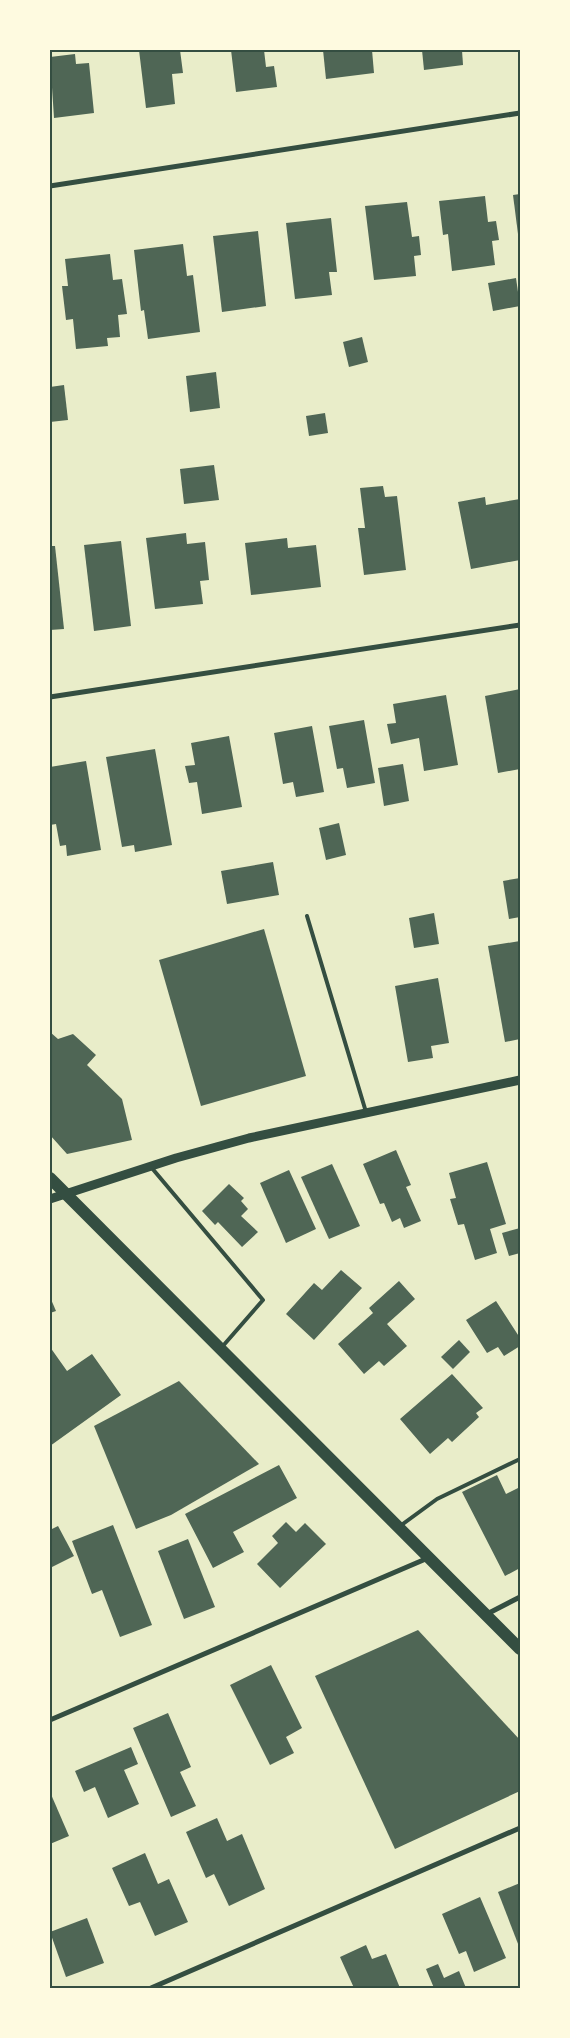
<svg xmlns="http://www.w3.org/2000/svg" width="570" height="2038" font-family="'IBM Plex Sans',sans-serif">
<rect width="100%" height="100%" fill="#e9edc9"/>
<g fill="#4f6655">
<polygon points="139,50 180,50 183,73 172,74 175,104 146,108"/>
<polygon points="231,50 264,50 266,67 274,66 277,87 236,92"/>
<polygon points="323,50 372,50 374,73 326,79"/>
<polygon points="422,50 462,50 463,65 424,70"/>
<polygon points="75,54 76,64 89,63 94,113 54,118 50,57"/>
<polygon points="520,194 520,233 518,234 513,195"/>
<polygon points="485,196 488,222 496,221 499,240 492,241 495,265 452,271 448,234 443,235 439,201"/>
<polygon points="407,202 412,237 419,236 421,255 414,256 416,276 374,280 365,206"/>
<polygon points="331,218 337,272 329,272 332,295 295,299 286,223"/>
<polygon points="258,231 266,306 222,312 213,236"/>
<polygon points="183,244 187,276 193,275 200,332 148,339 144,310 141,311 134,250"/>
<polygon points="110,254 113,280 122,279 127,314 118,315 120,337 107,338 108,346 76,349 73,319 66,320 62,286 68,286 65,259"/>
<polygon points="516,278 520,306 493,311 488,283"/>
<polygon points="362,337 368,362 349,367 343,342"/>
<polygon points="216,372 220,408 190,412 186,376"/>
<polygon points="64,385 68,420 50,422 50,387"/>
<polygon points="325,413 328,433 309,436 306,416"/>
<polygon points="214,465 219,500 184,504 180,469"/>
<polygon points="383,486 385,497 397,496 406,570 364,575 358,528 365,528 360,488"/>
<polygon points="485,497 486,505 520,499 520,560 471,569 458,502"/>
<polygon points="186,533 187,544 205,542 209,580 200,581 203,604 155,609 146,538"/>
<polygon points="287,538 288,548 316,545 321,587 251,595 245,543"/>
<polygon points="121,541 131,626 94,631 84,545"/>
<polygon points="50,546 55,546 64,629 50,630"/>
<polygon points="520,689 520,769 498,773 485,696"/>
<polygon points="446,695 458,765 424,771 419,738 391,744 387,724 396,723 393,704"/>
<polygon points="364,720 375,783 347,788 343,768 337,769 329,726"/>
<polygon points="312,726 324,792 296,797 293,782 283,784 274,733"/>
<polygon points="229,736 242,807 202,814 197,782 189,783 185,766 195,765 191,743"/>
<polygon points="155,749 172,845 135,852 134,845 122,847 106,757"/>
<polygon points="86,761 101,850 67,856 66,845 60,846 56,824 50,825 50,767"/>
<polygon points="403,764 409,801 384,806 378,768"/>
<polygon points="339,823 346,855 326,860 319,828"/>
<polygon points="273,862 279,895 227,904 221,871"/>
<polygon points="520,878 520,917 509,919 503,881"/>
<polygon points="434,913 439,944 414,948 409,918"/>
<polygon points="264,929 306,1076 201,1106 159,960"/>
<polygon points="520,941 520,1039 505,1042 488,946"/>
<polygon points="438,978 449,1043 431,1046 433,1058 408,1062 395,986"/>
<polygon points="50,1032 58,1039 73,1034 96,1055 87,1065 122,1099 132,1140 67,1154 50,1135"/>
<polygon points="396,1150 411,1185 406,1187 421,1221 404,1228 400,1218 392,1222 384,1203 380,1204 363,1164"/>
<polygon points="487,1162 506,1224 490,1229 497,1253 475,1260 464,1224 458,1225 450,1199 456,1198 449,1173"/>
<polygon points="332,1164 360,1226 329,1239 301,1177"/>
<polygon points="289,1170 316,1229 286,1243 260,1183"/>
<polygon points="229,1184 244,1198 241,1201 248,1209 241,1216 258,1232 242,1247 218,1222 215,1225 202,1211"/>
<polygon points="520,1228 520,1253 509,1256 502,1233"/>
<polygon points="341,1270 362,1288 314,1340 286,1314 314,1283 322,1290"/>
<polygon points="399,1281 415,1299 387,1324 407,1346 384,1366 379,1361 364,1374 338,1344 373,1313 369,1308"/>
<polygon points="50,1297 56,1311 50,1313"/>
<polygon points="496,1301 520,1338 520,1346 504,1356 498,1347 487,1353 466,1320"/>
<polygon points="459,1340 470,1352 453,1369 441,1357"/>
<polygon points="50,1347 67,1371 92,1354 121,1395 50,1446"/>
<polygon points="452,1374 483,1408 476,1413 479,1417 452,1442 448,1438 430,1454 400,1419"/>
<polygon points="179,1381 259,1464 171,1515 136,1529 94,1426"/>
<polygon points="279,1465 297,1498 233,1532 244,1552 213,1568 185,1514"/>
<polygon points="497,1475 506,1494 520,1487 520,1568 505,1576 462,1492"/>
<polygon points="286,1522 296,1532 305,1523 326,1544 280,1588 257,1564 278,1543 272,1536"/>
<polygon points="113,1525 152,1625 120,1637 102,1590 92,1594 72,1541"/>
<polygon points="58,1526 74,1556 50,1568 50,1530"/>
<polygon points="188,1539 215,1607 184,1619 158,1551"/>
<polygon points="418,1630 520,1740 520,1791 395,1849 315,1676"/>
<polygon points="271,1665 302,1728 286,1737 294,1753 270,1765 230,1685"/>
<polygon points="168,1713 191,1767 180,1772 196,1806 171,1817 133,1728"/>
<polygon points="131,1747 138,1764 124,1770 139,1804 108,1818 95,1787 84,1792 75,1771"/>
<polygon points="50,1792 69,1836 50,1844"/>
<polygon points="217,1818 227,1841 242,1834 265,1889 229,1906 214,1874 206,1878 186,1832"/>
<polygon points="145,1853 158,1884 169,1879 188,1922 155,1936 140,1902 129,1906 112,1868"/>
<polygon points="520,1883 520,1949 498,1892"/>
<polygon points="480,1897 506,1958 474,1972 466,1951 459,1954 442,1914"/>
<polygon points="87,1918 104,1963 66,1977 50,1932"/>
<polygon points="366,1945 372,1959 386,1954 400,1988 354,1988 340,1957"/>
<polygon points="438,1964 444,1978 459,1971 466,1988 434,1988 426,1969"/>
</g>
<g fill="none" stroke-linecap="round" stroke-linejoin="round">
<g stroke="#344e41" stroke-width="4">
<polyline points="307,916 366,1112"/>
<polyline points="151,1167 263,1300 222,1347"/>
<polyline points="400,1526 437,1499 520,1459"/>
</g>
<g stroke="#344e41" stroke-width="5">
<polyline points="50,186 520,113"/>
<polyline points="50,697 520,625"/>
<polyline points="487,1614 520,1597"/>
<polyline points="50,1720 428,1558"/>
<polyline points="151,1988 520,1828"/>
</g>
<polyline stroke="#344e41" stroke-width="9" points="50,1199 176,1158 249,1138 520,1080"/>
<polyline stroke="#344e41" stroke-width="12" points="50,1178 520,1649"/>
</g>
<rect width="570" height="2038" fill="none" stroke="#fefae0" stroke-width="102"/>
<rect x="51" y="51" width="468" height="1936" fill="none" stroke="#344e41" stroke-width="2"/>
</svg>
